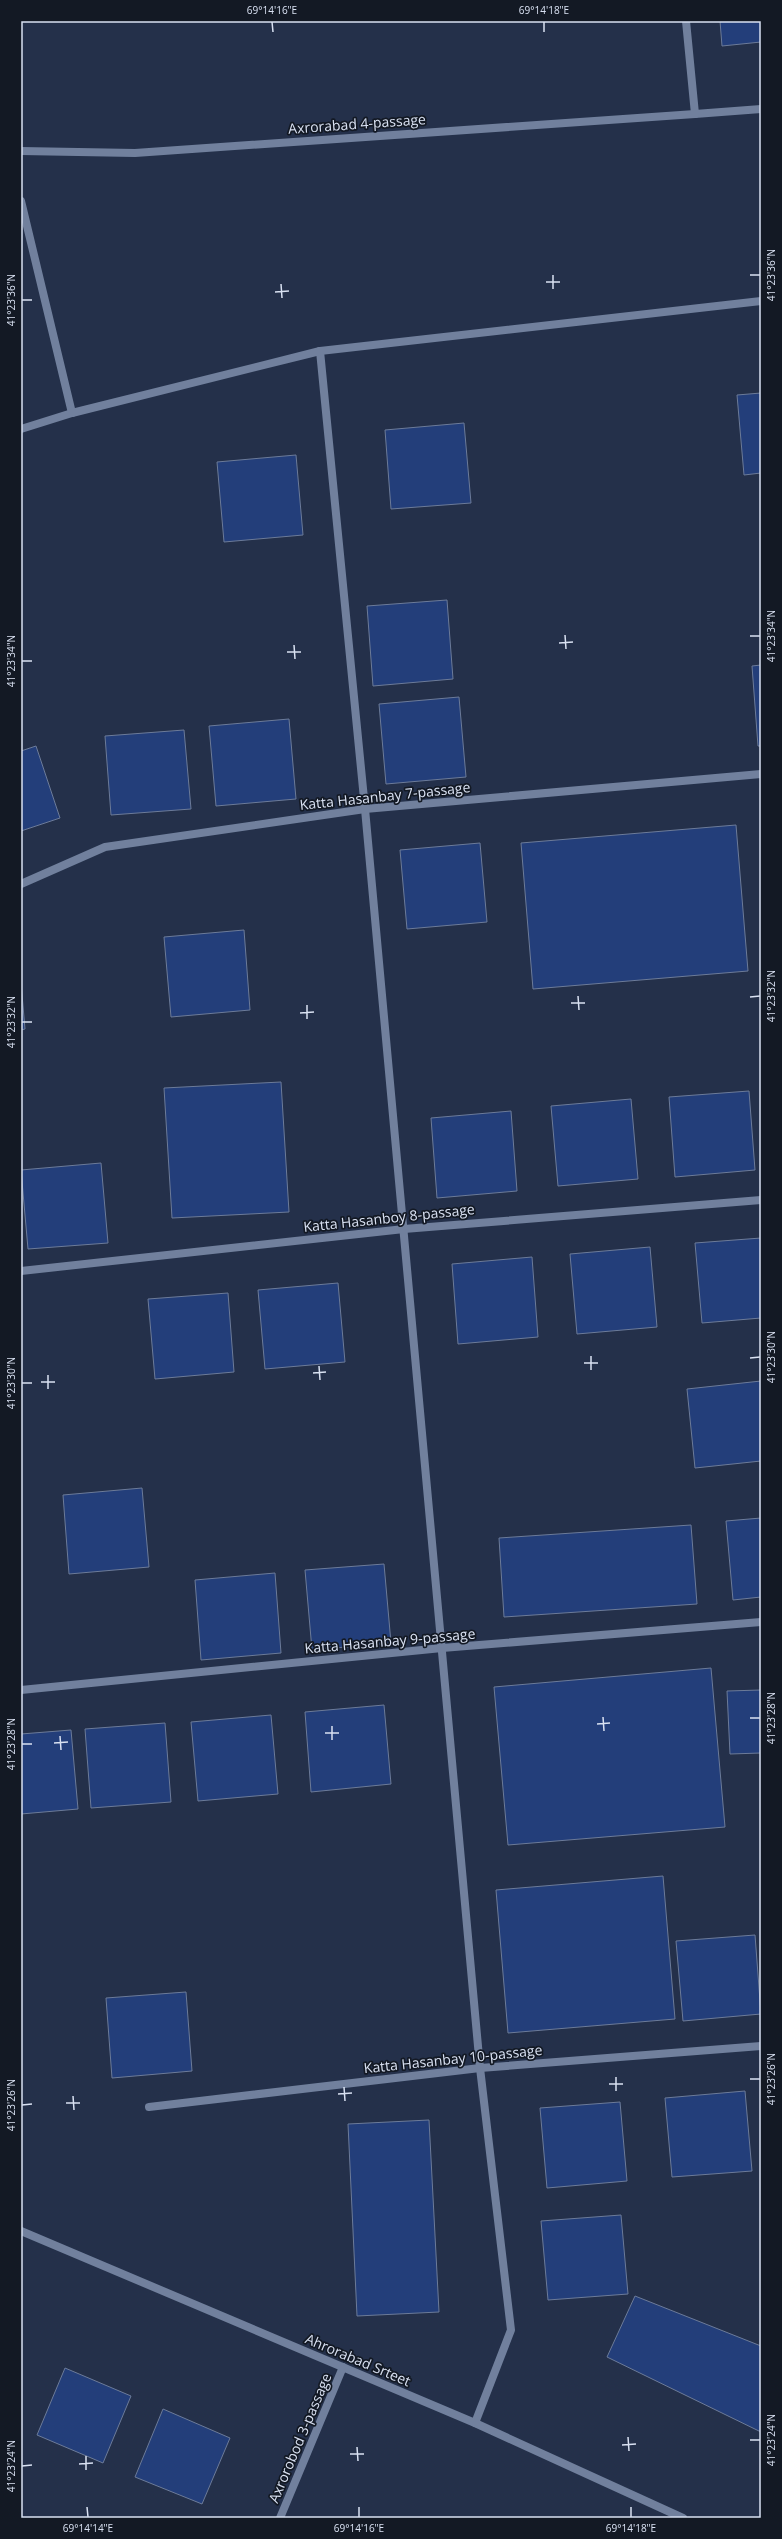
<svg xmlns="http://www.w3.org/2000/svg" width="782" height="2539" font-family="'Open Sans',sans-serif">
<rect width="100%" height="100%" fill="#24304a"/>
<g fill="#233e7a" stroke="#6c7b99">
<polygon points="720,21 761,21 761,42 722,46"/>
<polygon points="761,393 761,473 744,475 737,395"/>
<polygon points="464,423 471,503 391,509 385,430"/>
<polygon points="296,455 303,535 224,542 217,462"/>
<polygon points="447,600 453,679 373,686 367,606"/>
<polygon points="761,665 761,746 758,746 752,666"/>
<polygon points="459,697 466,777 386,784 379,704"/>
<polygon points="289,719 296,799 216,806 209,726"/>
<polygon points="184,730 191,809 111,815 105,736"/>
<polygon points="36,746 60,818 21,831 21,751"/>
<polygon points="736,825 748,971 533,989 521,843"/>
<polygon points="480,843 487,922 407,929 400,850"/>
<polygon points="244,930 250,1010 171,1017 164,937"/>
<polygon points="21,983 25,1029 21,1030"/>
<polygon points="281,1082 289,1212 172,1218 164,1088"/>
<polygon points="749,1091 755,1170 675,1177 669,1097"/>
<polygon points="631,1099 638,1179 558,1186 551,1106"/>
<polygon points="511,1111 517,1191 437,1198 431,1118"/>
<polygon points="101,1163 108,1243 28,1249 21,1170"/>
<polygon points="761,1238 761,1318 702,1323 695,1243"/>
<polygon points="650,1247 657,1327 577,1334 570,1254"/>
<polygon points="532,1257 538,1337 458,1344 452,1264"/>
<polygon points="338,1283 345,1362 265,1369 258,1290"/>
<polygon points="228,1293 234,1372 155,1379 148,1299"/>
<polygon points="761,1381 761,1461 695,1468 687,1389"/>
<polygon points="142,1488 149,1567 69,1574 63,1495"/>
<polygon points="761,1518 761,1597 733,1600 726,1521"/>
<polygon points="691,1525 697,1604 504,1617 499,1538"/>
<polygon points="384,1564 391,1643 312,1650 305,1570"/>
<polygon points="275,1573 281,1653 201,1660 195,1580"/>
<polygon points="711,1668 725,1827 508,1845 494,1687"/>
<polygon points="761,1690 761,1753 730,1754 727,1691"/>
<polygon points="384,1705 391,1784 311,1792 305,1712"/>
<polygon points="271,1715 278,1794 198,1801 191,1722"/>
<polygon points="165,1723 171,1802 91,1808 85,1729"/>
<polygon points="71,1730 78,1809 21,1814 21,1734"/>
<polygon points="663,1876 675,2019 508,2033 496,1890"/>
<polygon points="755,1935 761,2014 683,2021 676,1941"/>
<polygon points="186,1992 192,2071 112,2078 106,1998"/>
<polygon points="745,2091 752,2171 672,2177 665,2098"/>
<polygon points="620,2102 627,2181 547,2188 540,2108"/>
<polygon points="429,2120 439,2312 357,2316 348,2124"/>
<polygon points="621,2215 628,2294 548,2300 541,2221"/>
<polygon points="635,2296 761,2346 761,2432 607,2357"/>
<polygon points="65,2368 131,2396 103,2463 37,2435"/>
<polygon points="163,2409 230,2438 202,2504 135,2477"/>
</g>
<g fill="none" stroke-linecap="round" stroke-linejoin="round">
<g stroke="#71809d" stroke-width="8">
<polyline points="686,21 695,114 761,109"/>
<polyline points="21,151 135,153 695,114"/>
<polyline points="21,201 72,413"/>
<polyline points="320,351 365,809 480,2068 511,2330 475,2423"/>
<polyline points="21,429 72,413 320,351 761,301"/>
<polyline points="21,884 105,847 365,809 761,774"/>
<polyline points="21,1271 404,1229 761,1200"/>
<polyline points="21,1690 442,1648 761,1622"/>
<polyline points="149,2107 480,2068 761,2046"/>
<polyline points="280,2518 343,2367"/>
</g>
<polyline stroke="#71809d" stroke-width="8" points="21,2231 475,2423 683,2518"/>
</g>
<path fill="none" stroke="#d9e1f2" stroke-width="1.5" d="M 272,22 L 273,32M 544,22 L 544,32M 553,275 L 553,289M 750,275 L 760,275M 546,282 L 560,282M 281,284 L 282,298M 275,292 L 289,291M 22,300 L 32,300M 565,635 L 566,649M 750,636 L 760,636M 559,643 L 573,642M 294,645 L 295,659M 287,652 L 301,652M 22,661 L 32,661M 578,996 L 579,1010M 750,997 L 760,996M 571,1003 L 585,1003M 307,1005 L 307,1019M 300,1013 L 314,1012M 22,1022 L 32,1022M 591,1356 L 591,1370M 750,1358 L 760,1357M 584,1363 L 598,1363M 319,1366 L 320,1380M 313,1373 L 326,1372M 48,1375 L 48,1389M 41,1382 L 55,1382M 22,1383 L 32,1383M 603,1717 L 604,1731M 750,1718 L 760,1718M 597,1724 L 610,1723M 332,1726 L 332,1740M 325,1733 L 339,1733M 60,1736 L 61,1750M 54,1743 L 68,1742M 22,1744 L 32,1744M 616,2077 L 616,2091M 750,2079 L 760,2079M 609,2084 L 623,2084M 344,2087 L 345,2101M 338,2094 L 352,2093M 73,2096 L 74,2110M 66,2103 L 80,2103M 22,2105 L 32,2104M 628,2437 L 629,2451M 750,2440 L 760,2440M 622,2445 L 636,2444M 357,2447 L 358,2461M 350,2454 L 364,2454M 86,2456 L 86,2470M 79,2464 L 93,2463M 22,2466 L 32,2465M 87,2507 L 88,2517M 359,2507 L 359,2517M 631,2507 L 631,2517"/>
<g text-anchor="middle" stroke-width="3.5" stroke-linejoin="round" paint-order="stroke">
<g font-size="14" fill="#d9e1f2" stroke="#131924">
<text transform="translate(357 124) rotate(-4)" y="5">Axrorabad 4-passage</text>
<text transform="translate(385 796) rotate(-6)" y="5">Katta Hasanbay 7-passage</text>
<text transform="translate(389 1218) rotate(-6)" y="5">Katta Hasanboy 8-passage</text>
<text transform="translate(390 1641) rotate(-5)" y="5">Katta Hasanbay 9-passage</text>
<text transform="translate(453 2059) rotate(-6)" y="5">Katta Hasanbay 10-passage</text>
<text transform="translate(358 2360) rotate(23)" y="5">Ahrorabad Srteet</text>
<text transform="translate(300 2438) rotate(-67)" y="5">Axrorobod 3-passage</text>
</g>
</g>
<rect width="782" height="2539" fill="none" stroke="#131924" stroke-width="44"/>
<rect x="22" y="22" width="738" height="2495" fill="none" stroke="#d9e1f2" stroke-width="1.5"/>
<g font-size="10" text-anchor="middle" fill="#d9e1f2">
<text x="272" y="14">69°14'16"E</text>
<text x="544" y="14">69°14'18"E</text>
<text transform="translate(771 275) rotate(-90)" y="4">41°23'36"N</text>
<text transform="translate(11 300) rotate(-90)" y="4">41°23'36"N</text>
<text transform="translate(771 636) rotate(-90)" y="4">41°23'34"N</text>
<text transform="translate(11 661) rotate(-90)" y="4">41°23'34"N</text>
<text transform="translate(771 996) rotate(-90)" y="4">41°23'32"N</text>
<text transform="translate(11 1022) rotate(-90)" y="4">41°23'32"N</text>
<text transform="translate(771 1357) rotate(-90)" y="4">41°23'30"N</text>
<text transform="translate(11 1383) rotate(-90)" y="4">41°23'30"N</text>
<text transform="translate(771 1718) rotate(-90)" y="4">41°23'28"N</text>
<text transform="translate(11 1744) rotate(-90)" y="4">41°23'28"N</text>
<text transform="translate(771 2079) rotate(-90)" y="4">41°23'26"N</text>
<text transform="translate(11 2105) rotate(-90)" y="4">41°23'26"N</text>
<text transform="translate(771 2440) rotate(-90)" y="4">41°23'24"N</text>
<text transform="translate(11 2466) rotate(-90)" y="4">41°23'24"N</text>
<text x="88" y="2532">69°14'14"E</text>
<text x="359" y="2532">69°14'16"E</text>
<text x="631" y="2532">69°14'18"E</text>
</g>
</svg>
